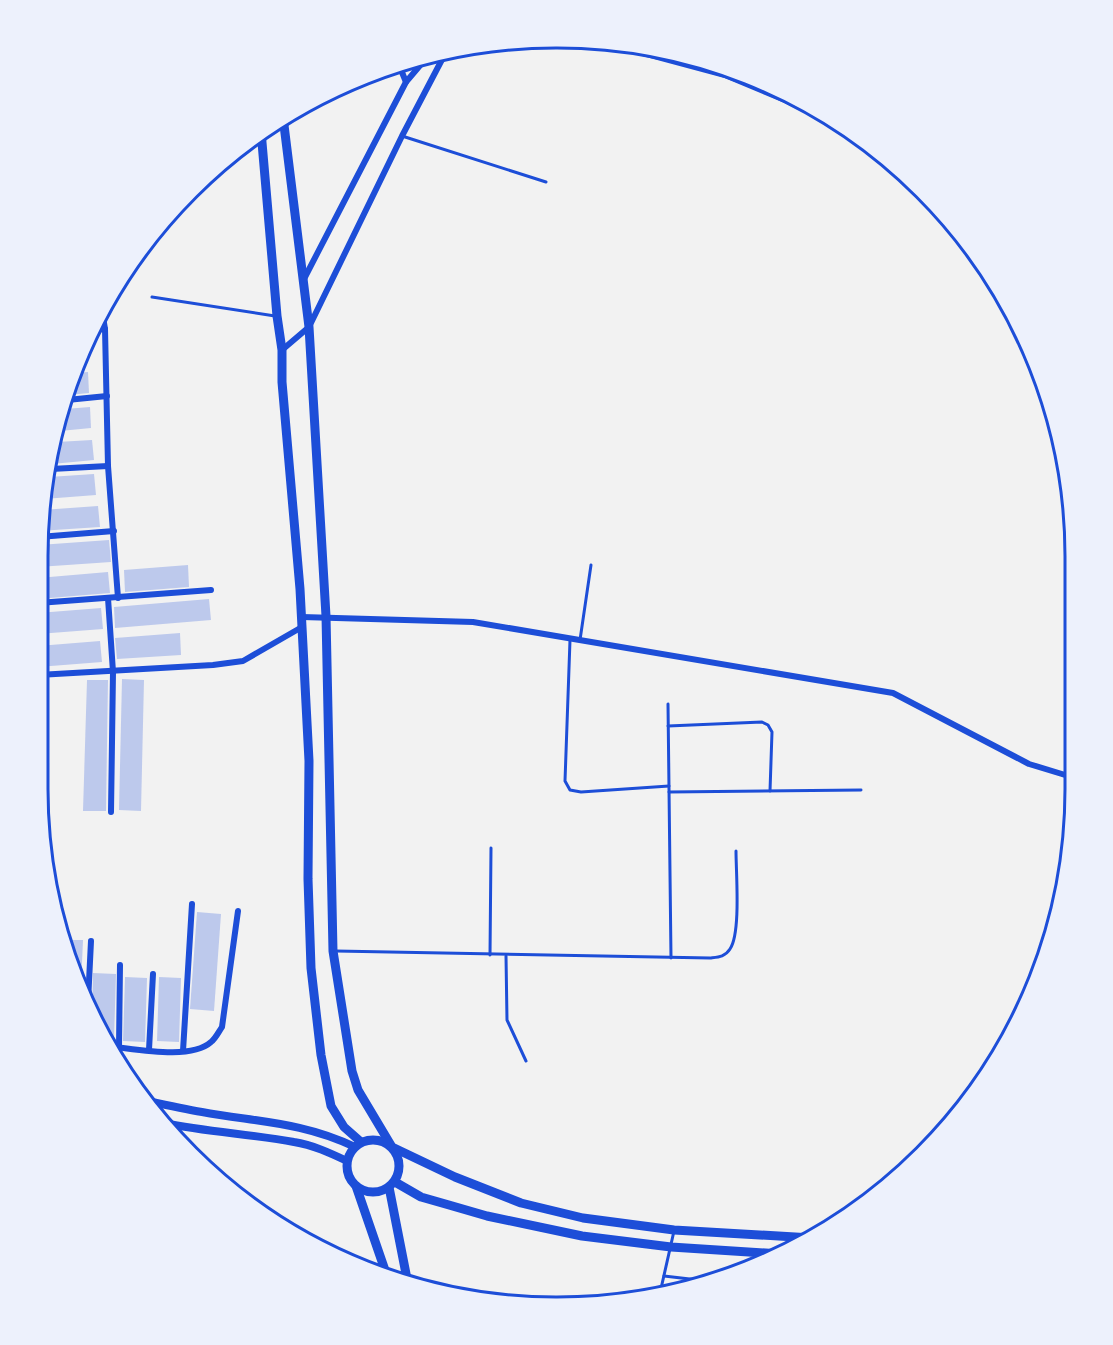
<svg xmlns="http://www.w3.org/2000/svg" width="1113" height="1345" font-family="Figtree,sans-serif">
<rect width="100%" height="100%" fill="#f2f2f2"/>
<g fill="#bdc9ec">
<polygon points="85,342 87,361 76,362 77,358"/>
<polygon points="88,372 89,393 68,395 74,373"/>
<polygon points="90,407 91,428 60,431 65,409"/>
<polygon points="92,440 94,460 52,464 57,442"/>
<polygon points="94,474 96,495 44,499 49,477"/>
<polygon points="98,506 100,527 39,531 42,510"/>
<polygon points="109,540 111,562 38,567 39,545"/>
<polygon points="188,565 189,587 125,592 124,570"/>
<polygon points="108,572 110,593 38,599 38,578"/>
<polygon points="209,599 211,620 115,628 114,607"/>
<polygon points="101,608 103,629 38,634 38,613"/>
<polygon points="180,633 181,655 117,659 115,638"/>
<polygon points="100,641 102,662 38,667 38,646"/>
<polygon points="122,679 144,680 141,811 119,810"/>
<polygon points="87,680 108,680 106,811 83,811"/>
<polygon points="197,912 221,914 214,1011 190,1009"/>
<polygon points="62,940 83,940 81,986"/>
<polygon points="93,973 116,974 114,1038 103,1037 92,1012"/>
<polygon points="125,977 147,978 145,1042 123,1041"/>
<polygon points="159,977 181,978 179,1042 157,1041"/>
</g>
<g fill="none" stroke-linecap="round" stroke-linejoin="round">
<g stroke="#1d4ed8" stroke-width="3">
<polyline points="785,100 787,94"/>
<polyline points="402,136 546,182"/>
<polyline points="152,297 275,316"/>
<polyline points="570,640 565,781 570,790 581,792 669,786"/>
<polyline points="580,640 591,565"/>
<polyline points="668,704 671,958"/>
<polyline points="668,726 762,722 768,725 772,732 770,791"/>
<polyline points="669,792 861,790"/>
<path d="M 336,951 L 710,958 C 718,957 725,957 730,949 C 741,933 736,873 736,851"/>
<polyline points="490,955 491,848"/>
<polyline points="506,956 507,1020 526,1061"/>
<polyline points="664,1276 707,1281"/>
<polyline points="660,1293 674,1231"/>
</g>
<g stroke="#1d4ed8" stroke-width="6">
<polyline points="602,42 725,75 785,100 857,135"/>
<polyline points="399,65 406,82"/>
<polyline points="304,279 406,82 428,56"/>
<polyline points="102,311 105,329 108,466 118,598"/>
<polyline points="92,330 105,329"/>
<polyline points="282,350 309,327 402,136 447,50"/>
<polyline points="67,400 107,396"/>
<polyline points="51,469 108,466"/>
<polyline points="39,537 114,531"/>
<polyline points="108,598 113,672 111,812"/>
<polyline points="38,603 211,590"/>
<polyline points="302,617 473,622 893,693 1029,764 1075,778"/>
<polyline points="38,675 213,665 243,661 302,627"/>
<polyline points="59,933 61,911"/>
<polyline points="88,1002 91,941"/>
<path d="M 106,1046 C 132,1048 190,1061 211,1042 C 216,1038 219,1031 222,1027 L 238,911"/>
<polyline points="119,1047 120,965"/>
<polyline points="149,1050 153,974"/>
<polyline points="183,1051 192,904"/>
<polyline points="265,1217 279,1225"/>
</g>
<g stroke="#1d4ed8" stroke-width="8">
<path d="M 148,1101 C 166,1105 184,1109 202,1112 C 257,1122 303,1122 355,1147"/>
<path d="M 164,1123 C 207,1132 251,1134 294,1142 C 313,1145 330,1153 347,1161"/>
</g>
<g stroke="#1d4ed8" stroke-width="9">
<polyline points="283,117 309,327 326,616 333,951 352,1071 358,1090 392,1147 455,1177 521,1203 583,1218 674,1230 812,1238"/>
<polyline points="261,131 277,316 282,350 282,382 300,589 309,761 308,879 311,968 321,1055 331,1106 344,1127 361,1142"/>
<circle cx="373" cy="1166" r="26"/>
<polyline points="395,1182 421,1197 449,1205 487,1216 582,1236 671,1247 781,1254"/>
<polyline points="356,1186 388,1279"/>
<polyline points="389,1187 408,1284"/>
</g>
</g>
<path d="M0 0H1113V1345H0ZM556 48H557A508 508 0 0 1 1065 556V789A508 508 0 0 1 557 1297H556A508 508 0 0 1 48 789V556A508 508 0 0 1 556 48Z" fill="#edf1fc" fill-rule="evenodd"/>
<path fill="none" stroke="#1d4ed8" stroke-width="3" d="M556 48H557A508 508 0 0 1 1065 556V789A508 508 0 0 1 557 1297H556A508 508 0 0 1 48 789V556A508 508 0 0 1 556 48Z"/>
</svg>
